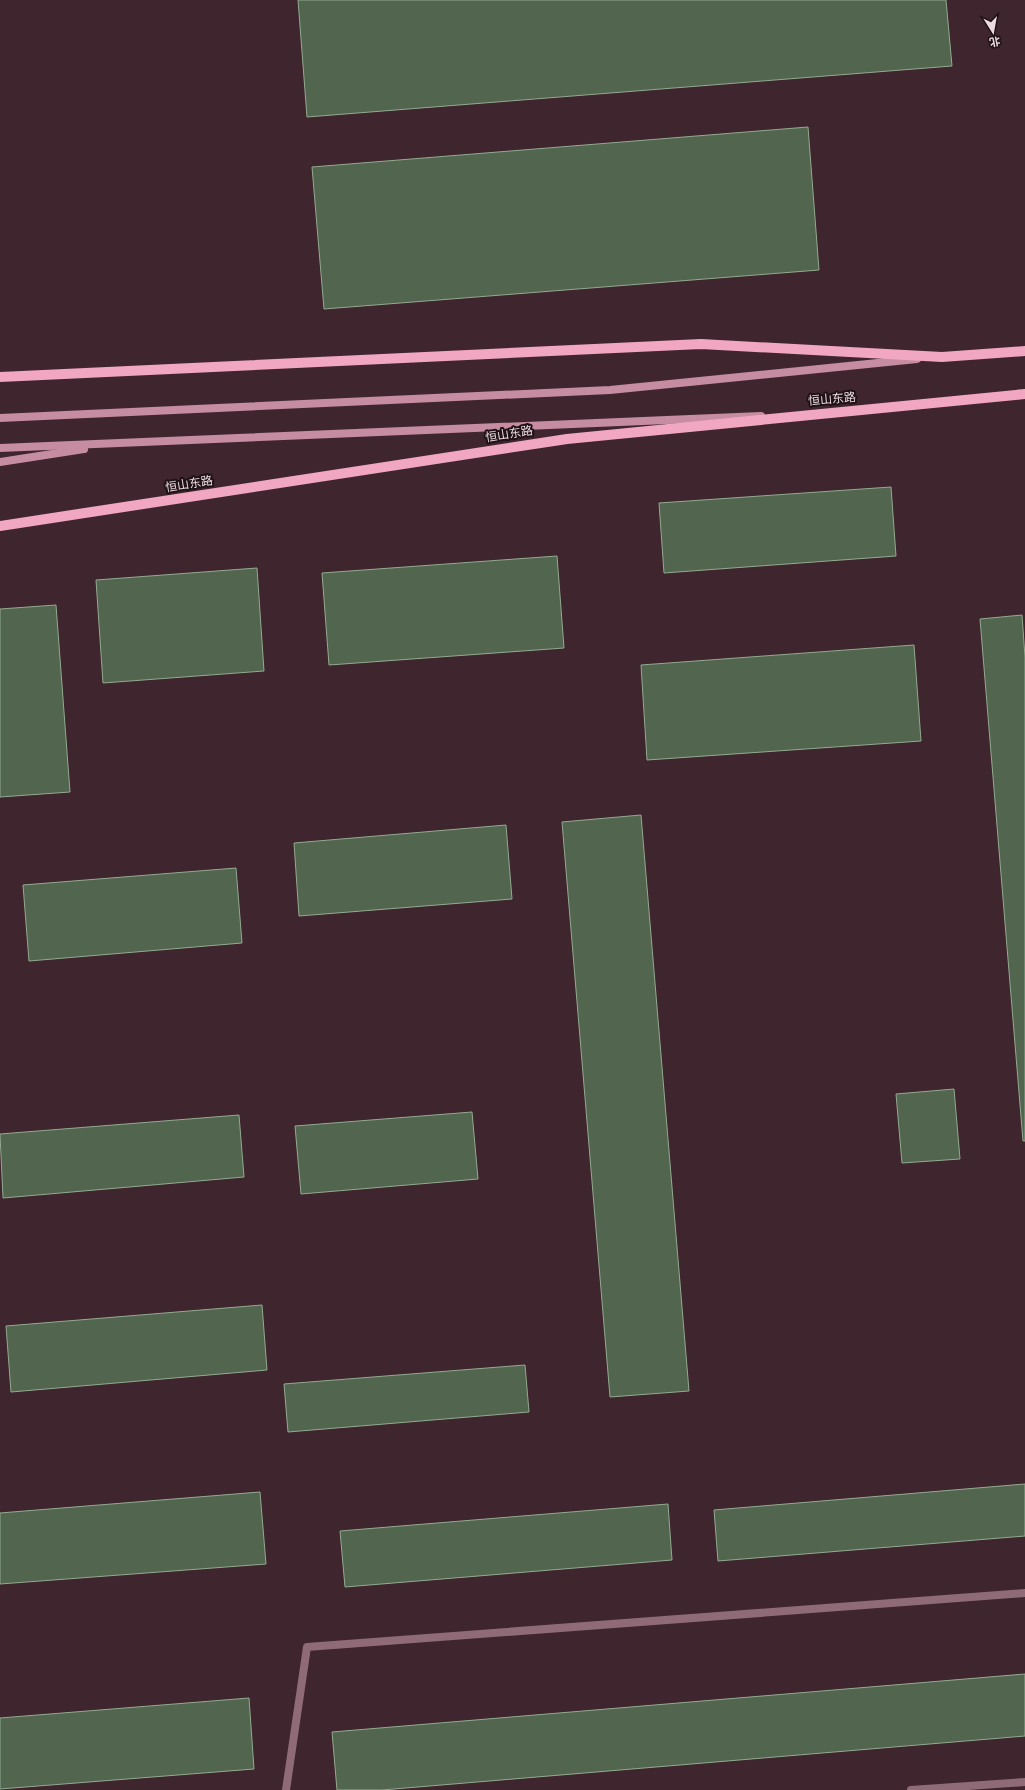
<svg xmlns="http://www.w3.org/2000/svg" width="1025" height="1790" font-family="Figtree,'Noto Sans SC',sans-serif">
<rect width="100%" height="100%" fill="#3f252e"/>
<g fill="#51654f" stroke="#94aa91">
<polygon points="298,0 946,0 952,66 307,117"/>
<polygon points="808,127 819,270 324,309 312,167"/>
<polygon points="891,487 896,556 664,573 659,503"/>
<polygon points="557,556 564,648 329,665 322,573"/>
<polygon points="257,568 264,671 103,683 96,580"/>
<polygon points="56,605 70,792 0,797 0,609"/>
<polygon points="1022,615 1025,657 1025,1141 1023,1141 980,619"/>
<polygon points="914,645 921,741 647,760 641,665"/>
<polygon points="641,815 689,1391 610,1397 562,822"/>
<polygon points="506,825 512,899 299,916 294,843"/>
<polygon points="236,868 242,943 29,961 23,885"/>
<polygon points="954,1089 960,1159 902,1163 896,1094"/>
<polygon points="472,1112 478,1179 301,1194 295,1126"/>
<polygon points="239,1115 244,1177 3,1198 0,1134"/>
<polygon points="262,1305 267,1370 11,1392 6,1326"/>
<polygon points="525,1365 529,1412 288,1432 284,1384"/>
<polygon points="1025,1484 1025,1536 718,1561 714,1510"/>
<polygon points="260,1492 266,1564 0,1584 0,1513"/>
<polygon points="668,1504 672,1560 345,1587 340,1531"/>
<polygon points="1025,1674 1025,1736 382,1790 337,1790 332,1732"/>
<polygon points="249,1698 254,1769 0,1789 0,1718"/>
</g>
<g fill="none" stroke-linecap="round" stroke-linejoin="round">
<g stroke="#8f6b77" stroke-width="8">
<polyline points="286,1790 307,1647 1025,1593"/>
<polyline points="911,1790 1025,1782"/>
</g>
<g stroke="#c68ca1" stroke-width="8">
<polyline points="0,418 610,390 917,359"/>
<polyline points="0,448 761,416"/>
<polyline points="0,462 84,449"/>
</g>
<g stroke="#f1a6c1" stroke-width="10">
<polyline points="0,377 701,344 942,357 1025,351"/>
<polyline points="0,526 567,439 1025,394"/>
</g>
</g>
<g text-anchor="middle" stroke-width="4" stroke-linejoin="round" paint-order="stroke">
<g font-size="12" fill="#ecdae0" stroke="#1e1216">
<text transform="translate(832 399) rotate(-5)" y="4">恒山东路</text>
<text transform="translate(509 434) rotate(-9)" y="4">恒山东路</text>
<text transform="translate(189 484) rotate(-9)" y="4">恒山东路</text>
</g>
</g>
<g transform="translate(993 32) rotate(169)" stroke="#1e1216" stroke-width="3" paint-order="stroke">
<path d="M0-3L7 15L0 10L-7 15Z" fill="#ecdae0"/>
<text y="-6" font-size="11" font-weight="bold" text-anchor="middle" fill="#ecdae0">北</text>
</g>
</svg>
